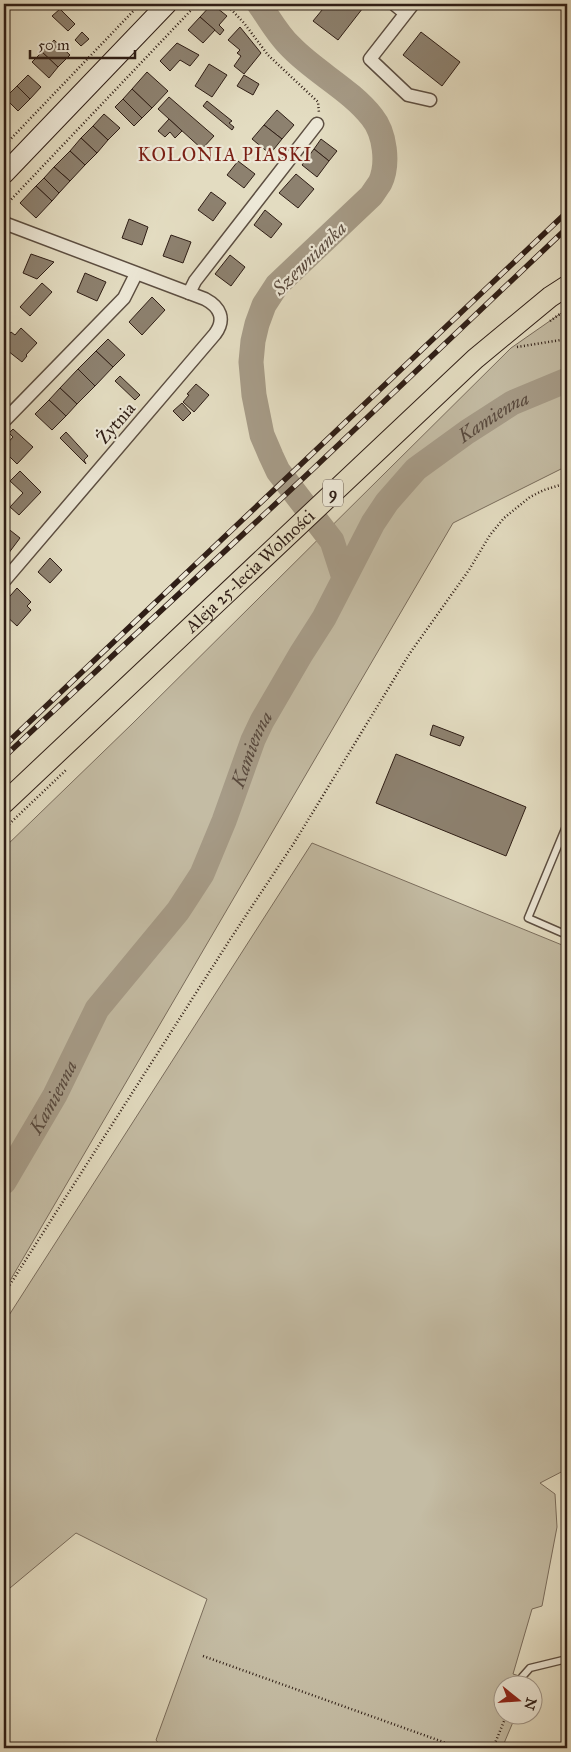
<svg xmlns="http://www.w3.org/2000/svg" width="571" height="1752" font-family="'IM FELL Great Primer',serif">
<rect width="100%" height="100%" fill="#e3dcc1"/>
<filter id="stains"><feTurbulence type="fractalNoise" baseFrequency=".004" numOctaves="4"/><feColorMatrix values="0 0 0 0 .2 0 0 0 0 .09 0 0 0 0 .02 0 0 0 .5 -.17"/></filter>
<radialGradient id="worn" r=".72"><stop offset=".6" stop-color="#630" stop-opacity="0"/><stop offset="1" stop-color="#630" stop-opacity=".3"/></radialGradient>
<g fill="#c4bca4" stroke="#7a6d5d">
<polygon points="567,309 567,466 453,523 4,1291 4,848 132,724 511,348"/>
<polygon points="312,843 567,947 567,1469 540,1483 555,1494 557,1527 542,1606 532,1609 513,1674 529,1679 527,1684 504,1684 504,1714 516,1715 502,1748 162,1748 156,1740 207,1599 76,1533 4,1593 4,1323"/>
</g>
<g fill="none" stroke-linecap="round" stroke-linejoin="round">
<g stroke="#a69b87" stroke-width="25">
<path d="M 259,4 C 269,18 278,35 291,47 C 315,72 351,90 372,117 C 385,133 389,164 380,183 C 377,187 374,192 371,196 L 277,285 L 264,305 L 257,324 L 253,341 L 251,362 L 254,395 L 262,435 L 271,456 L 278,471 L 332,541 L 344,578"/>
<path id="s1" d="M 4,1182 L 55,1095 L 97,1009 L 178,911 L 202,874 L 224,821 L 253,740 L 262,721 L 301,654 L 324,618 L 373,523 L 387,502 L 416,469 L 467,432 L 512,403 L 567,380"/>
</g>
</g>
<g fill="#8d816f" stroke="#2f1e16">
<polygon points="212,4 227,16 219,25 224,30 220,35 200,17"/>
<polygon points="327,4 366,4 338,40 313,21"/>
<polygon points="60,9 75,24 68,31 52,16"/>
<polygon points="200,17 215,30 203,43 188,30"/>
<polygon points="240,27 261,53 244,74 234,66 241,56 237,53 240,50 228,40"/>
<polygon points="82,32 89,39 81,46 75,40"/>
<polygon points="421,32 460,62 442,86 403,55"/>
<polygon points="54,40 70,55 58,67 42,52"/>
<polygon points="177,43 199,55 190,66 180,60 170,71 160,61"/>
<polygon points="42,52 58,67 49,78 32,62"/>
<polygon points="209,64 227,75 212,97 195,86"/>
<polygon points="147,72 168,91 152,108 132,89"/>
<polygon points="28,75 41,87 30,99 17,86"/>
<polygon points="244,75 259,84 253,95 237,86"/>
<polygon points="17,86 30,99 18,111 5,98"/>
<polygon points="132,89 152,108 142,118 123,99"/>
<polygon points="169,97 214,136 202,149 158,109"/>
<polygon points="123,99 142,118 134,126 115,107"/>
<polygon points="207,101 232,121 229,123 234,127 232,130 203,106"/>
<polygon points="277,110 294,125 282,139 264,125"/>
<polygon points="104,114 120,128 108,140 93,126"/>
<polygon points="169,119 182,131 175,138 170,132 165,137 158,131"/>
<polygon points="264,125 282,139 270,154 252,139"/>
<polygon points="93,126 108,140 97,153 81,138"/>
<polygon points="81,138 97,153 85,165 70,151"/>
<polygon points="321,139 337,151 329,161 314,149"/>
<polygon points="314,149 329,161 317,177 302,165"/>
<polygon points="70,151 85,165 70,181 54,167"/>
<polygon points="238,161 255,174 244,188 227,175"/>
<polygon points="54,167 70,181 59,193 44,178"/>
<polygon points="296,174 314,189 298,208 279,193"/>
<polygon points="44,178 59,193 52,201 36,186"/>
<polygon points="36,186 52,201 36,218 20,203"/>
<polygon points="211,192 226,203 213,221 198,210"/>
<polygon points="265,210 282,224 271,238 254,225"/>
<polygon points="129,219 148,227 142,245 122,238"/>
<polygon points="171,235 191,242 183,263 163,256"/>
<polygon points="31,254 54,262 37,279 23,273"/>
<polygon points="230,255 245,267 231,286 215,274"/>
<polygon points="85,273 106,282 97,301 77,292"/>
<polygon points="42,283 52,292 30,316 20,307"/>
<polygon points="152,297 165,310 142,335 129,322"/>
<polygon points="21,328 37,343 26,355 27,356 22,362 8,351 9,350 4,345 4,340 11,332 15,335"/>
<polygon points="108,339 125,355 113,367 96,351"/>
<polygon points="96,351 113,367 95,386 78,369"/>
<polygon points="78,369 95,386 77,404 60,388"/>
<polygon points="120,376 140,395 135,400 115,381"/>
<polygon points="196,384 209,395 194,412 183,402 189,395 187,394"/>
<polygon points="60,388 77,404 66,416 49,400"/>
<polygon points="49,400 66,416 52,430 35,414"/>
<polygon points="182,403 191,413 183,421 173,411"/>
<polygon points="13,429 33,447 17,464 4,451 4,447 13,437 9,433"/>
<polygon points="66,432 88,456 84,460 86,464 60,438"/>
<polygon points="20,471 41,492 19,515 10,507 23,493 10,481"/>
<polygon points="6,527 20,538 5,558 4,557 4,529"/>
<polygon points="50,558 62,570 50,583 38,572"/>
<polygon points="17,588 31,602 27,606 31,610 17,626 4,614 6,609 4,607 4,603"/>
<polygon points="433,725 464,737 460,746 430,735"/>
<polygon points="396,754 526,807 506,856 376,803"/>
</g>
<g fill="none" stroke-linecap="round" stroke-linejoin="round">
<defs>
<g id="lane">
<polyline points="567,824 528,918 567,935"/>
<polyline points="522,1677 530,1668 567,1659"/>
</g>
<g id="street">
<polyline points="394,4 405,13"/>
<polyline points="413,4 370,59 408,95 430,100"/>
<path d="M 4,223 L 205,299 C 220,307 226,319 215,334 L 4,581"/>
<polyline points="189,293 195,281 317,124"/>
<polyline points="4,421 124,298 136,274"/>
</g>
<polyline id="secondary" points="4,174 167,4"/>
<g id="primary">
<path id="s2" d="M 4,803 L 475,359 L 550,297 L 567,286"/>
</g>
</defs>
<use href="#lane" stroke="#5c4e41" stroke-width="9"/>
<use href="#street" stroke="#5c4e41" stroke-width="15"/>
<use href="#secondary" stroke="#2f1e16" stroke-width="21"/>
<use href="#primary" stroke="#2f1e16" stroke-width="22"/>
<g stroke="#2f1e16" stroke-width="2.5" stroke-dasharray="1 2.5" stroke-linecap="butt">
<polyline points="226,4 244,23 268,55 318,102 319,113"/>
<polyline points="4,146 140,4"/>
<polyline points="4,207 197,4"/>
<polyline points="550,321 567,309"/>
<polyline points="517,347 567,339"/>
<polyline points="4,829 66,770"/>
<polyline points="4,1294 231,938 294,843 410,653 469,570 490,535 504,518 530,497 544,490 567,483"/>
<polyline points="203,1656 460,1748"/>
<polyline points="493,1748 507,1714"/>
</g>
<use href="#lane" stroke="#ede8d7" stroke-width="6"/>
<use href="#street" stroke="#ede8d7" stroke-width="12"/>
<use href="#secondary" stroke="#ede8d7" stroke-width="19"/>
<use href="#primary" stroke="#e3dcc1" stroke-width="20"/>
<defs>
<g id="rail">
<polyline points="4,746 567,212"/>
<polyline points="4,757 313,469 567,228"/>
</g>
</defs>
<use href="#rail" stroke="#2f1e16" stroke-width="5.5"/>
<use href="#rail" stroke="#ede8d7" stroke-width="4" stroke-dasharray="11" stroke-linecap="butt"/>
</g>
<g text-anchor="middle" stroke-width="4.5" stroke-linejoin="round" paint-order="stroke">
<rect fill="#ede8d7" stroke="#685b50" stroke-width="1" x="323" y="479.5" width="20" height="27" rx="4"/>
<g font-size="16" font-weight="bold" fill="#2f1e16">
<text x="333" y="499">9</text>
</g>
<g font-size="18" fill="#2f1e16" stroke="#ede8d7">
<text transform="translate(116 423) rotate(-49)" y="6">Żytnia</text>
<text dy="6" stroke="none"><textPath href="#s2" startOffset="338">Aleja 25-lecia Wolności</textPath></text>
</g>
<g font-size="19" letter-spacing="1" fill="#7a1f14" stroke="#ede8d7">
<text x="225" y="161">KOLONIA PIASKI</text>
</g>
<g font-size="19" font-style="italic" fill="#594a3e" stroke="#ede8d7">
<text transform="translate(309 258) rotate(-45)" y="7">Szewnianka</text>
<text dy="7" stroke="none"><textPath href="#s1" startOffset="922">Kamienna</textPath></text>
<text dy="7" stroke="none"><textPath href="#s1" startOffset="502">Kamienna</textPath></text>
<text dy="7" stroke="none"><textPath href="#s1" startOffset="98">Kamienna</textPath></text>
</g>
</g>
<rect width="571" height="1752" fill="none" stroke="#e3dcc1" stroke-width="20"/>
<rect x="5" y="5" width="561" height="1742" fill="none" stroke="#2f1e16" stroke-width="2.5"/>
<rect x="10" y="10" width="551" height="1732" fill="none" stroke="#2f1e16"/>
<g transform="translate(518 1700) rotate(107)"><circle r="24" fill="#ede8d7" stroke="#a1978a"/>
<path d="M0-4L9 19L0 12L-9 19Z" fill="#8f2418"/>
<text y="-8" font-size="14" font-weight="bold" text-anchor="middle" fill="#2f1e16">N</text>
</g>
<path d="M30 50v8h105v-8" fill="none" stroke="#2f1e16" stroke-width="2.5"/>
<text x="38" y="50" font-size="15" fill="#2f1e16" stroke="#ede8d7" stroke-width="4" paint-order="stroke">50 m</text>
<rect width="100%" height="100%" filter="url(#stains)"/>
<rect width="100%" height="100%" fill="url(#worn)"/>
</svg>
